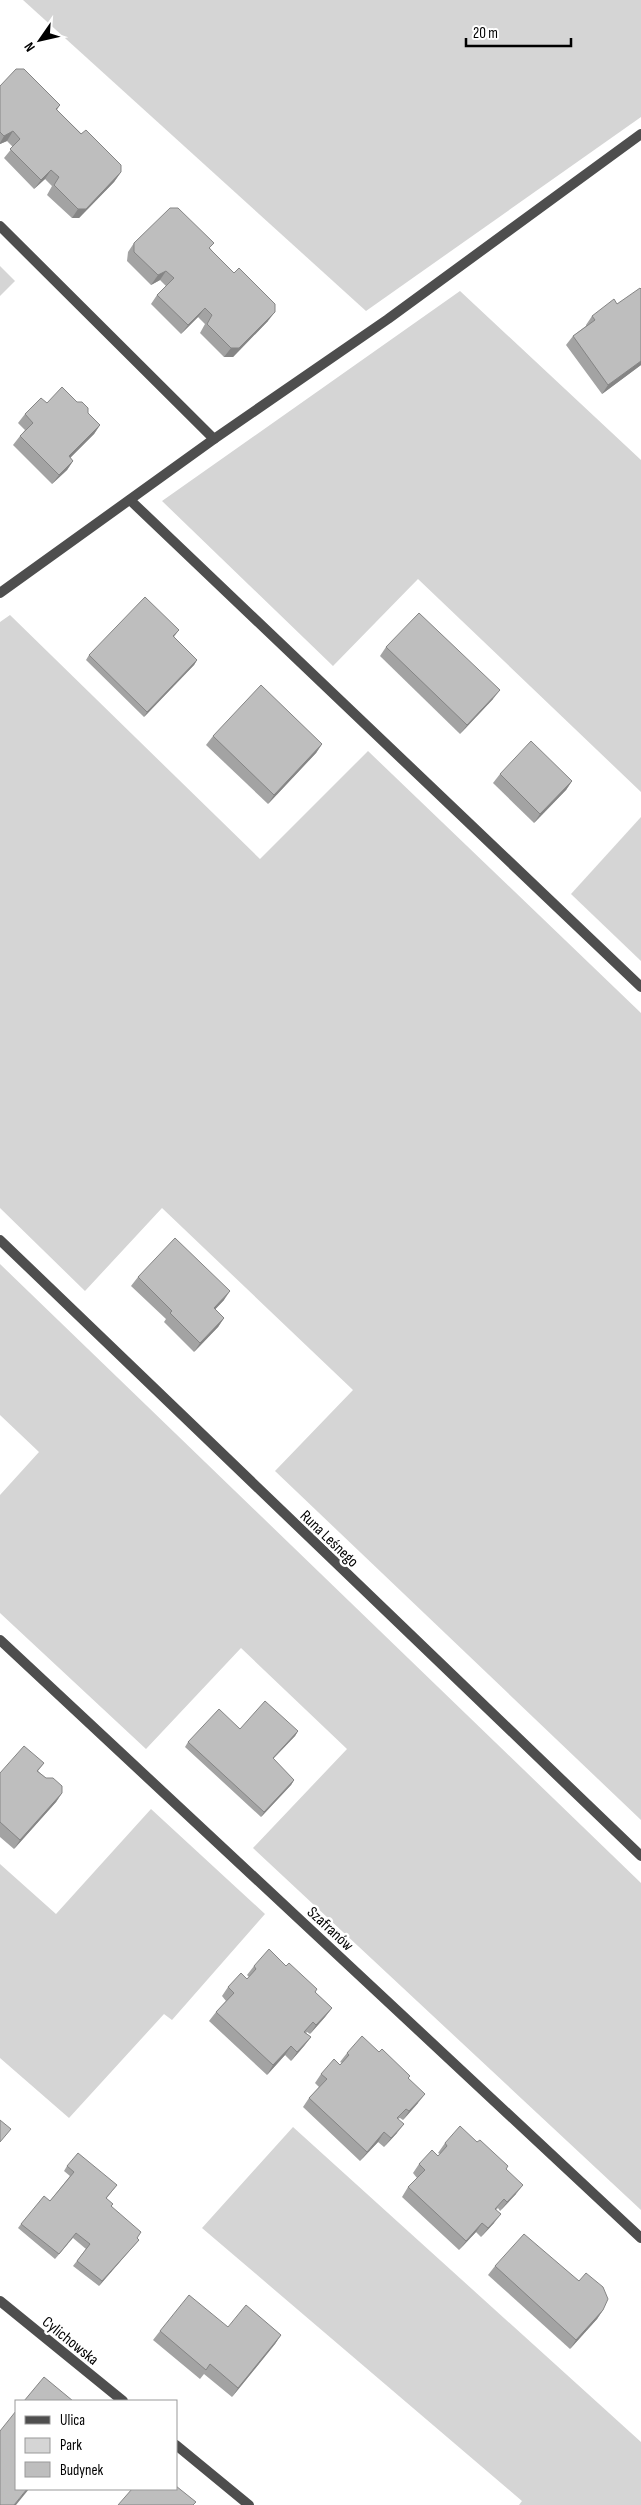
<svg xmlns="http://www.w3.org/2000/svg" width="641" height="2505" font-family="'Sofia Sans Condensed',sans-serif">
<rect width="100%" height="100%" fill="#fff"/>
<g fill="#d5d5d5">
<polygon points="23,0 641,0 641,117 366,311"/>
<polygon points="0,266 15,281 0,296"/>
<polygon points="460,291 641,460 641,792 418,579 333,666 162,501"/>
<polygon points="10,615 260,859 368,751 641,1013 641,1820 275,1471 353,1390 162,1208 85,1291 0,1208 0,622"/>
<polygon points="641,817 641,961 571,894"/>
<polygon points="0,1264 641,1883 641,2210 253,1848 347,1749 241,1648 146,1749 0,1613 0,1495 39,1452 0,1415"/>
<polygon points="151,1809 265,1914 172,2020 164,2014 69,2118 0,2058 0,1864 56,1914"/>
<polygon points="293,2127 641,2442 641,2505 519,2505 522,2501 202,2228"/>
</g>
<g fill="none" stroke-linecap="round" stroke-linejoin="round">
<g stroke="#4e4e4e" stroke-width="10">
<polyline points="0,226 214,439"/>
<polyline points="130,500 641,987"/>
</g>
<g stroke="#4e4e4e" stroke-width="10">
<polyline points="0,593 214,439 388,319 641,134"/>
<polyline points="0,1240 641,1856"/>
<polyline points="0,1640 641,2238"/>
<polyline points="0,2301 123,2401"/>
<polyline points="176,2445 249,2505"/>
</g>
</g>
<g fill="#a3a3a3">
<polygon points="0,86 60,105 57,110 121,172 114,182 79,218 72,218 47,195 52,186 45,179 34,189 4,158 13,147 7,141 0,144"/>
<polygon points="134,243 210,248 268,321 233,357 224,357 200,333 205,324 198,317 181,334 151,304 157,295 166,286 160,280 151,285 127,261 128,252"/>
<polygon points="641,289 641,365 602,394 566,345 573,336 586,326 586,325 592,316 617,304"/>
<polygon points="47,403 88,413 100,425 94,434 70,458 73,461 67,470 52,484 13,445 20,436 25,430 18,423 25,414"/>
<polygon points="179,630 174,637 197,660 194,665 144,717 86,660 89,655"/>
<polygon points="386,647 493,699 460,734 380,656"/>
<polygon points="213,736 322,744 316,753 268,804 206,745"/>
<polygon points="500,774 572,781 566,790 534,823 493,783"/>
<polygon points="138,1277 224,1300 215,1309 224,1318 218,1327 194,1352 164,1322 166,1319 131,1286"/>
<polygon points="240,1729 298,1731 295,1736 273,1759 294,1780 291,1785 261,1817 185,1747 188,1742"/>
<polygon points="44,1763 38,1771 62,1793 56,1802 14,1849 0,1837 0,1773"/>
<polygon points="254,1966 286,1966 317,1989 315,1992 332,2008 325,2017 310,2034 307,2032 306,2033 311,2037 304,2046 291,2061 285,2055 267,2075 209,2021 216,2012 226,2001 222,1996 228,1987 247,1979 249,1977 247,1975"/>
<polygon points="347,2053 408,2079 418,2103 403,2120 400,2118 398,2119 397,2133 384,2147 378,2142 360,2161 303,2107 309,2098 319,2087 315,2083 321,2074 340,2065 342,2063 340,2062"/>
<polygon points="445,2143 506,2169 516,2194 500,2211 498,2208 496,2210 494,2223 481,2237 476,2232 459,2250 402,2197 408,2187 417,2178 413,2173 419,2164 438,2156 440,2154 438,2153"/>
<polygon points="67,2166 117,2185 106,2199 111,2206 139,2240 99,2286 73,2266 86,2249 73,2238 55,2259 18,2228 21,2224 50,2201 70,2176 64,2171"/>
<polygon points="495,2266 579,2281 603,2310 597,2319 570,2349 488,2275"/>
<polygon points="228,2327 281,2335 275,2344 232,2397 204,2374 200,2379 153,2340 160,2331"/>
</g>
<g fill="#858585">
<polygon points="13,131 7,141 0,144 0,143 4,136"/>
<polygon points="51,170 45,179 34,189 41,180"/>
<polygon points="121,172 114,182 79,218 72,218 78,209"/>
<polygon points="166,271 160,280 151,285 158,275"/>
<polygon points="205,308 198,317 181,334 188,325"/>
<polygon points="275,312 268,321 233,357 224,357 231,348"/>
<polygon points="641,361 641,365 602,394 608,385"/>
<polygon points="100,425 94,434 62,466 69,456"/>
<polygon points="73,461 67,470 52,484 59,475"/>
<polygon points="197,660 194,665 144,717 147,712"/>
<polygon points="500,690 493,699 460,734 467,725"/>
<polygon points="322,744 316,753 268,804 274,795"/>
<polygon points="572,781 566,790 534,823 540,814"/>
<polygon points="230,1291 224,1300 208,1317 214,1308"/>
<polygon points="224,1318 218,1327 194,1352 200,1343"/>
<polygon points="298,1731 295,1736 269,1763 273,1758"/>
<polygon points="294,1780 291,1785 261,1817 264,1812"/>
<polygon points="62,1793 56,1802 14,1849 20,1840"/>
<polygon points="332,2008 325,2017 310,2034 316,2025"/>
<polygon points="311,2037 304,2046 291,2061 297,2052"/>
<polygon points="291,2046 285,2055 267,2075 273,2065"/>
<polygon points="425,2094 418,2103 403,2120 409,2111"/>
<polygon points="404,2124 397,2133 384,2147 391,2138"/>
<polygon points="384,2132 378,2142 360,2161 367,2152"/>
<polygon points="523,2185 516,2194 500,2211 507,2202"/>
<polygon points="501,2214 494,2223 481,2237 488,2228"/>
<polygon points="482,2223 476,2232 459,2250 466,2241"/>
<polygon points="139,2240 135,2244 99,2286 102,2281"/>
<polygon points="603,2310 597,2319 570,2349 576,2340"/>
<polygon points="281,2335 275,2344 232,2397 238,2388"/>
<polygon points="27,2489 29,2489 16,2505 14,2505"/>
</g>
<g fill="#bebebe" stroke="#858585">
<polygon points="16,69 24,69 60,105 56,109 81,134 86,130 121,165 121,172 86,209 78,209 54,185 59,177 51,170 41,180 10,149 20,139 13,131 4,136 0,132 0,86"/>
<polygon points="170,208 178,208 214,243 209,248 234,273 239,268 275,304 275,312 239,348 231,348 207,324 212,315 205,308 188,325 157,295 174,278 166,271 158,275 134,252 134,243"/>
<polygon points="640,288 641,289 641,361 608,385 573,336 595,320 592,316 614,299 617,304"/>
<polygon points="62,387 77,402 82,402 88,408 88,413 100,425 69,456 73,461 59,475 20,436 33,423 25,414 41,398 47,403"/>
<polygon points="145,597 179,630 173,636 197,660 147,712 89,655"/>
<polygon points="419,613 500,690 467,725 386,647"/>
<polygon points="261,685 322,744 274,795 213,736"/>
<polygon points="531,741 572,781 540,814 500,774"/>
<polygon points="175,1238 230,1291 214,1308 224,1318 200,1343 170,1313 172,1311 138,1277"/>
<polygon points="265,1701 298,1731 273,1758 294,1780 264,1812 188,1742 219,1709 240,1729"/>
<polygon points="24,1746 44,1763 37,1771 46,1778 53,1778 62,1786 62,1793 20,1840 0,1822 0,1773"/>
<polygon points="269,1949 286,1966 289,1963 317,1989 315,1992 332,2008 316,2025 313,2022 304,2032 311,2037 297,2052 291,2046 273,2065 216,2012 234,1993 228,1987 241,1973 247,1979 256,1969 254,1966"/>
<polygon points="362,2036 379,2052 382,2049 410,2076 408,2078 425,2094 409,2111 406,2109 397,2118 404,2124 391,2138 384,2132 367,2152 309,2098 327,2079 321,2074 334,2059 340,2065 349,2055 347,2053"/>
<polygon points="0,2120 11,2129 0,2142"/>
<polygon points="460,2126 477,2142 480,2140 508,2166 506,2169 523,2185 507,2202 504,2199 495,2209 501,2214 488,2228 482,2223 466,2241 408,2187 425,2170 419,2164 432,2150 438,2156 447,2146 445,2143"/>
<polygon points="78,2153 117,2185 106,2198 113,2204 111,2206 141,2232 137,2238 139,2240 102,2281 77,2261 90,2244 76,2233 59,2254 21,2224 44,2196 50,2201 74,2172 67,2166"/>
<polygon points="524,2234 579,2281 586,2273 603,2287 608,2299 603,2310 576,2340 495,2266"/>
<polygon points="189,2295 228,2327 246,2305 281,2335 238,2388 210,2364 206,2370 160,2331"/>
<polygon points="44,2377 73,2401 24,2401"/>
<polygon points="16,2411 16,2489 27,2489 14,2505 0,2505 0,2431"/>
<polygon points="176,2486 196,2502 193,2505 118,2505 132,2489 176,2489"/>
</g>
<g text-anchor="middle" stroke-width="5" stroke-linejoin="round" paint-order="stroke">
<g font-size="16" fill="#000" stroke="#fff">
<text transform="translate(330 1538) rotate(44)" y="6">Runa Leśnego</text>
<text transform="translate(331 1928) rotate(43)" y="6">Szafranów</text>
<text transform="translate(71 2340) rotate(39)" y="6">Cylichowska</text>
</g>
</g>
<rect x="15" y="2400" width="162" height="90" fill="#ffffff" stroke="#999999"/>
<rect x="25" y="2416" width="25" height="8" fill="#4e4e4e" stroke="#999999"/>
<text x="60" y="2425" font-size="15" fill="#000000">Ulica</text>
<rect x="25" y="2438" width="25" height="15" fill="#d5d5d5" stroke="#999999"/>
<text x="60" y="2450" font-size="15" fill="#000000">Park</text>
<rect x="25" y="2462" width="25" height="15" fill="#bebebe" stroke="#999999"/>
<text x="60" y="2475" font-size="15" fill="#000000">Budynek</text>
<g transform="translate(40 40) rotate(236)" stroke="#ffffff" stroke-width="4" paint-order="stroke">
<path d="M0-4L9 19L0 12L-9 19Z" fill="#000000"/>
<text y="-8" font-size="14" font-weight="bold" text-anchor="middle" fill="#000000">N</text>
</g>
<path d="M466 38v8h105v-8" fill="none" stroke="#000000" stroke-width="2.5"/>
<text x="473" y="38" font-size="15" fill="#000000" stroke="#ffffff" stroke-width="4" paint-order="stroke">20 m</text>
</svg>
